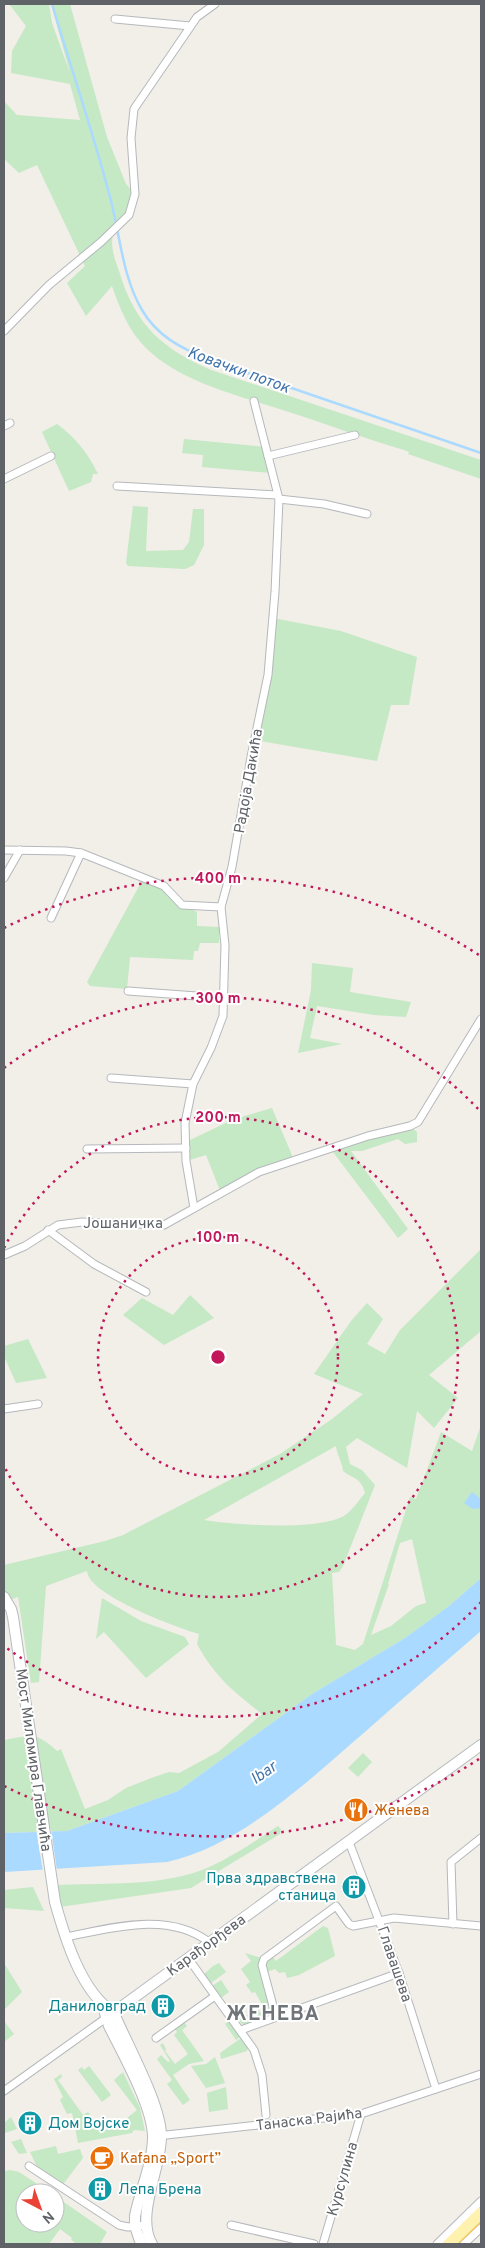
<svg xmlns="http://www.w3.org/2000/svg" width="485" height="2248" font-family="Overpass,sans-serif">
<rect width="100%" height="100%" fill="#f1efe8"/>
<g fill="#c5e8c5" fill-rule="evenodd">
<path d="M 9,4 L 49,4 L 52,23 L 70,73 L 51,4 L 70,4 L 107,137 L 126,184 L 135,194 C 132,211 115,220 113,234 C 110,248 115,260 120,274 C 136,326 163,349 211,370 L 481,460 L 481,479 L 408,454 L 409,452 L 404,450 C 366,439 329,425 292,413 C 243,396 185,385 147,349 C 129,332 120,309 112,286 L 86,316 L 67,283 L 85,266 L 37,165 L 19,173 L 4,159 L 4,101 L 17,115 L 80,120 L 70,84 L 11,73 L 12,51 L 26,26 Z"/>
<path d="M 57,424 C 76,438 88,453 98,474 L 93,474 L 91,482 L 69,491 L 42,432 Z"/>
<polygon points="184,439 266,447 272,473 202,467 203,455 182,453"/>
<polygon points="133,506 148,507 146,551 183,550 189,542 193,509 204,509 204,545 194,565 185,569 128,566 126,563"/>
<polygon points="273,618 341,631 417,657 409,705 391,705 377,761 254,740 268,675"/>
<polygon points="144,877 164,886 182,905 197,912 197,926 219,927 219,943 200,943 198,951 194,951 193,960 130,957 127,989 90,986 87,982"/>
<polygon points="312,963 353,968 350,992 411,1002 406,1017 374,1015 317,1006 310,1038 342,1044 298,1053 311,990"/>
<polygon points="272,1108 294,1160 221,1193 206,1155 186,1161 186,1142 234,1119"/>
<polygon points="410,1126 417,1132 417,1142 405,1144 398,1139 362,1151 351,1151 408,1229 398,1238 330,1148"/>
<path d="M 481,1249 L 481,1331 L 429,1375 L 458,1398 L 434,1428 L 417,1411 L 407,1468 L 357,1438 L 346,1447 L 350,1464 L 362,1470 L 375,1485 L 343,1566 L 339,1572 L 332,1573 L 336,1645 L 355,1650 L 363,1644 L 410,1497 L 416,1499 L 441,1432 L 472,1451 L 481,1425 L 481,1578 L 449,1606 L 405,1638 L 312,1694 L 178,1791 L 67,1831 L 4,1833 L 4,1740 C 32,1735 35,1731 57,1751 L 61,1749 L 85,1809 L 108,1800 L 126,1788 L 154,1777 L 169,1772 L 179,1773 L 218,1752 L 262,1714 C 233,1691 215,1677 197,1644 L 199,1634 C 178,1628 88,1595 87,1571 L 46,1586 L 39,1682 L 31,1683 L 18,1597 L 4,1602 L 4,1565 L 105,1541 L 123,1535 L 280,1454 L 332,1419 L 363,1394 L 314,1374 L 351,1321 L 367,1303 L 383,1319 L 367,1344 L 385,1354 L 400,1330 ZM 336,1446 C 337,1455 342,1462 343,1471 C 354,1480 360,1476 365,1493 C 359,1500 352,1511 344,1516 C 316,1531 235,1525 204,1520 ZM 412,1539 L 426,1603 L 416,1606 L 391,1626 L 371,1635 L 389,1584 L 388,1584 L 400,1543 Z"/>
<polygon points="190,1295 214,1318 164,1345 123,1315 142,1298 173,1315"/>
<polygon points="28,1339 47,1378 16,1383 4,1356 4,1346"/>
<polygon points="102,1598 141,1621 185,1637 189,1644 146,1678 104,1632 96,1639"/>
<polygon points="363,1753 372,1762 358,1777 348,1768"/>
<path d="M 278,1826 L 281,1829 L 280,1834 L 191,1888 L 60,1907 L 56,1885 C 100,1883 148,1886 190,1874 C 219,1866 252,1843 278,1826 Z"/>
<polygon points="33,1887 44,1911 4,1908 4,1890"/>
<polygon points="323,1926 328,1928 335,1956 299,1975 287,1978 285,1972 279,1973 275,1969 264,1973 271,2012 268,2015 255,1992 252,1993 246,1985 250,1982 241,1969 251,1961 245,1953 262,1958 272,1956 276,1961"/>
<polygon points="4,1963 22,1992 4,2010"/>
<polygon points="219,1963 226,1972 211,1983 204,1974 213,1966"/>
<polygon points="221,1980 229,1992 221,1998 212,1986"/>
<polygon points="230,2004 241,2019 257,2008 264,2018 243,2025 227,2006"/>
<polygon points="232,2019 244,2034 236,2040 225,2024"/>
<polygon points="4,2021 14,2034 4,2042"/>
<polygon points="184,2022 187,2026 182,2030 204,2061 189,2064 173,2075 190,2100 183,2105 167,2084 172,2080 157,2059 161,2055 168,2062 170,2061 160,2045 163,2043 166,2049 165,2051 175,2064 188,2054 174,2035 177,2032 174,2028"/>
<polygon points="241,2038 248,2048 247,2051 221,2059 220,2053"/>
<polygon points="215,2057 225,2083 206,2088 191,2066 206,2064"/>
<polygon points="89,2066 111,2095 102,2102 78,2070 82,2067 84,2070"/>
<polygon points="123,2072 140,2108 145,2131 134,2130 132,2133 78,2143 72,2113 67,2114 60,2100 63,2097 54,2079 61,2074 62,2077 58,2080 83,2115 88,2112 101,2129 116,2127 137,2110 114,2080"/>
<polygon points="226,2087 228,2109 209,2112 207,2093"/>
<polygon points="11,2117 17,2129 5,2133 4,2123"/>
<polygon points="21,2139 27,2153 19,2154 11,2142"/>
<polygon points="56,2146 58,2154 80,2149 83,2158 61,2187 40,2173 30,2152"/>
<polygon points="10,2170 19,2172 51,2193 25,2193 25,2223 55,2223 55,2196 107,2232 100,2244 77,2244 71,2240 72,2238 60,2229 49,2244 4,2244 4,2171"/>
</g>
<g fill="#aadaff">
<polygon points="472,1492 481,1499 481,1508 473,1509 464,1503"/>
<path d="M 481,1578 L 481,1631 C 443,1664 404,1697 366,1731 C 309,1780 242,1845 167,1862 L 4,1872 L 4,1833 L 67,1831 L 178,1791 L 312,1694 L 405,1638 L 449,1606 Z"/>
</g>
<polygon fill="#f1efe8" points="36,1829 51,1829 57,1871 43,1872"/>
<g fill="none" stroke-linecap="round" stroke-linejoin="round">
<path stroke="#aadaff" stroke-width="2.5" d="M 52,4 C 71,68 93,132 110,197 C 120,234 122,276 142,310 C 157,336 181,348 207,359 L 481,453"/>
<defs>
<g id="street">
<polyline points="115,19 190,26"/>
<polyline points="4,331 49,285 101,242 129,215 135,194 131,138 134,109 197,17 215,4"/>
<polyline points="4,426 10,423"/>
<polyline points="268,456 355,435"/>
<polyline points="4,479 51,456"/>
<polyline points="117,486 277,495"/>
<polyline points="279,499 324,504 367,514"/>
<polyline points="4,850 66,851 81,853 164,886 182,905 221,907"/>
<polyline points="4,878 20,850"/>
<polyline points="51,918 81,853"/>
<polyline points="128,991 224,998"/>
<polyline points="111,1078 193,1084"/>
<polyline points="87,1149 186,1148"/>
<polyline points="194,1208 186,1161 185,1123 193,1084 211,1048 223,1016 225,945 221,907 232,867 251,757 268,675 275,592 279,499 254,401"/>
<polyline points="48,1230 94,1264 146,1292"/>
<polyline points="4,1255 25,1246 58,1225 82,1222 164,1225 259,1172 368,1136 410,1126 418,1122 481,1019"/>
<polyline points="4,1409 38,1404"/>
<polyline points="349,1842 399,1973 436,2089"/>
<polyline points="453,1924 451,1862 481,1838"/>
<path d="M 66,1937 C 112,1928 168,1911 209,1942"/>
<polyline points="188,1958 254,2050 262,2075 266,2115"/>
<polyline points="276,2017 262,1965 264,1959 336,1906 349,1924 353,1926 394,1918 481,1926"/>
<polyline points="241,2030 399,1973"/>
<polyline points="156,2038 215,1996"/>
<polyline points="4,2091 106,2018"/>
<polyline points="157,2136 361,2114 481,2074"/>
<polyline points="29,2166 119,2225 128,2227 145,2225"/>
<polyline points="231,2225 314,2244"/>
<polyline points="323,2244 361,2114"/>
<polyline points="437,2244 481,2201"/>
<polyline points="464,2244 481,2228"/>
</g>
<g id="secondary">
<path d="M 4,1597 L 11,1609 L 13,1617 L 55,1902 C 65,1938 81,1992 114,2013 C 126,2043 162,2106 161,2137 C 161,2168 135,2216 152,2244"/>
<path d="M 105,2013 L 109,2026 C 123,2054 153,2107 153,2137 C 153,2163 140,2190 135,2216 L 135,2226 L 141,2244"/>
<polyline points="106,2018 481,1745"/>
</g>
<polyline id="primary" points="449,2244 481,2213"/>
</defs>
<use href="#street" stroke="#b5b8bc" stroke-width="9"/>
<use href="#secondary" stroke="#b6babf" stroke-width="12"/>
<use href="#primary" stroke="#f2c960" stroke-width="14"/>
<use href="#street" stroke="#fff" stroke-width="7"/>
<use href="#secondary" stroke="#fff" stroke-width="10"/>
<use href="#primary" stroke="#fff2af" stroke-width="11"/>
</g>
<g fill="none" stroke="#c2185b" stroke-width="2.5" stroke-dasharray="2.5 5">
<circle cx="218" cy="1357" r="120"/>
<path d="M4 1248A240 240 0 1 1 4 1466"/>
<path d="M481 1602A359 359 0 0 1 4 1646M4 1068A359 359 0 0 1 481 1112"/>
<path d="M479 1759A479 479 0 0 1 4 1786M4 928A479 479 0 0 1 479 955"/>
</g>
<defs>
<symbol id="restaurant-disc" viewBox="-11 -11 22 22"><circle r="9.5" fill="#e8710a" stroke="#fff"/><path d="M-5-6h1v4h1v-4h1v4h1v-4h1v5L-1.5 .5V6h-2V.5L-5-1ZM5-6V6H3V1.5H1.5Q1.5-4 5-6Z" fill="#fff"/></symbol>
<symbol id="building-disc" viewBox="-11 -11 22 22"><circle r="9.5" fill="#0f9aa8" stroke="#fff"/><path d="M-4-6H4V6H1V3H-1V6H-4ZM-2.5-4.3h1.7v1.8h-1.7ZM.8-4.3h1.7v1.8H.8ZM-2.5-1h1.7V.8h-1.7ZM.8-1h1.7V.8H.8Z" fill="#fff"/></symbol>
<symbol id="cafe-disc" viewBox="-11 -11 22 22"><circle r="9.5" fill="#e8710a" stroke="#fff"/><path d="M-5.5-4.5H6V0H3Q3 3.5 0 3.5H-2.5Q-5.5 3.5-5.5 0ZM3-3.2v2h1.7v-2ZM-6 4.5H4V6H-6Z" fill="#fff"/></symbol>
</defs>
<g fill-rule="evenodd">
<use href="#restaurant-disc" x="342" y="1796" width="28" height="28"/>
<use href="#building-disc" x="340" y="1873" width="28" height="28"/>
<use href="#building-disc" x="149" y="1992" width="28" height="28"/>
<use href="#building-disc" x="16" y="2109" width="28" height="28"/>
<use href="#cafe-disc" x="88" y="2144" width="28" height="28"/>
<use href="#building-disc" x="86" y="2175" width="28" height="28"/>
</g>
<g text-anchor="middle" stroke-width="4" stroke-linejoin="round" paint-order="stroke">
<g font-size="15" fill="#5f6368" stroke="#fff">
<text transform="translate(248 781) rotate(-80)" y="5">Радоја Дакића</text>
<text x="123" y="1228">Јошаничка</text>
<text transform="translate(34 1760) rotate(82)" y="5">Мост Миломира Главчића</text>
<text transform="translate(206 1945) rotate(-36)" y="5">Карађорђева</text>
<text transform="translate(395 1964) rotate(71)" y="5">Главашева</text>
<text transform="translate(309 2119) rotate(-7)" y="5">Танаска Рајића</text>
<text transform="translate(342 2179) rotate(-74)" y="5">Курсулина</text>
</g>
<g font-size="15" fill="#c56008" stroke="#fff" text-anchor="start">
<text x="374" y="1815">Женева</text>
<text x="120" y="2163">Kafana „Sport”</text>
</g>
<g font-size="15" fill="#0d838f" stroke="#fff" text-anchor="end">
<text x="336" y="1883">Прва здравствена<tspan x="336" dy="17">станица</tspan></text>
<text x="146" y="2011">Даниловград</text>
<text x="48" y="2128" text-anchor="start">Дом Војске</text>
<text x="118" y="2194" text-anchor="start">Лепа Брена</text>
</g>
<g font-size="16" font-style="italic" fill="#4174aa" stroke="#fff">
<text transform="translate(239 369) rotate(20)" y="6">Ковачки поток</text>
<text transform="translate(263 1772) rotate(-35)" y="6">Ibar</text>
</g>
<g font-size="20" font-weight="bold" letter-spacing="1" fill="#70757a" stroke="#fff">
<text x="273" y="2020">ЖЕНЕВА</text>
</g>
</g>
<circle cx="218" cy="1357" r="8" fill="#c2185b" stroke="#fff" stroke-width="2.5"/>
<g font-size="15" text-anchor="middle" font-weight="bold" fill="#c2185b" stroke="#fff" stroke-width="4" stroke-linejoin="round" paint-order="stroke">
<text x="218" y="883">400 m</text>
<text x="218" y="1003">300 m</text>
<text x="218" y="1122">200 m</text>
<text x="218" y="1242">100 m</text>
</g>
<rect width="485" height="2248" fill="none" stroke="#5f6368" stroke-width="10"/>
<g transform="translate(40 2208) rotate(139)"><circle r="24" fill="#ffffff" stroke="#bfc1c3"/>
<path d="M0-4L9 19L0 12L-9 19Z" fill="#ea4335"/>
<text y="-8" font-size="14" font-weight="bold" text-anchor="middle" fill="#5f6368">N</text>
</g>
</svg>
